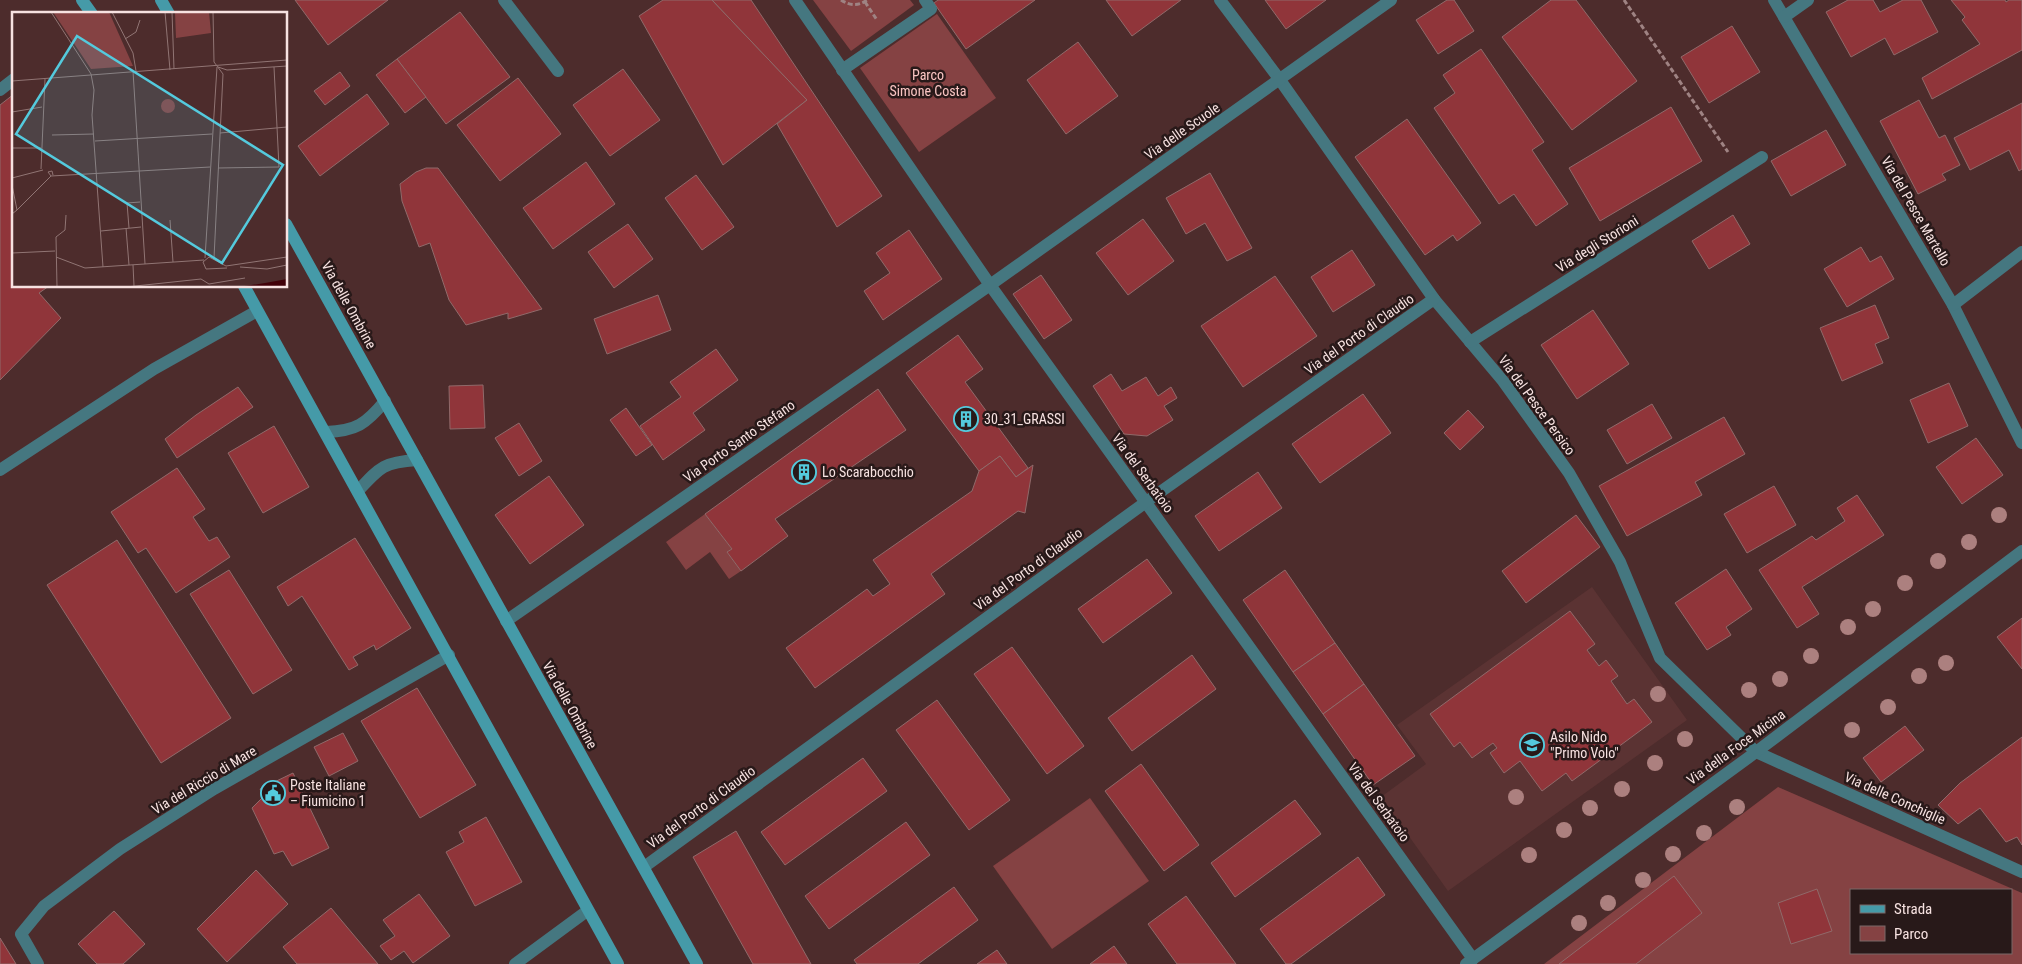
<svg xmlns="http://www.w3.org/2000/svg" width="2022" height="964" font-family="'Roboto Condensed',sans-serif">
<rect width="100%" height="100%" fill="#4d2c2c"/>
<polygon fill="#5b3333" points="1592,587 1687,720 1448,891 1381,797 1426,764 1397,725"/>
<g fill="#854243" fill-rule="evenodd">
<polygon points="813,0 910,0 914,5 851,51"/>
<polygon points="937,14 996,98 919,152 860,68"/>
<polygon points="705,514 732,549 727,552 741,571 729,579 710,552 686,570 666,542"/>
<path d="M 1778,787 L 2022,893 L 2022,964 L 1544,964 ZM 1851,890 L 2011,890 L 2011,953 L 1851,953 Z"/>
<polygon points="1090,798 1149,881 1052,949 993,866"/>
</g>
<g fill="#90353a" stroke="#906a6a">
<polygon points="295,0 388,0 328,45"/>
<polygon points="663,0 712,0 807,100 723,165 639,16"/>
<polygon points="712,0 751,0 882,196 837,227 777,124 807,100"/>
<polygon points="938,0 1035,0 966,49 934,3"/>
<polygon points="1106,0 1181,0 1132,36"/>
<polygon points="1265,0 1326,0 1286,29"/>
<polygon points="1447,0 1454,0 1474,31 1438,54 1416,20"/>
<polygon points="1551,0 1576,0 1637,81 1572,130 1502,37"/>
<polygon points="1848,0 1873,0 1880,12 1903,0 1921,0 1938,32 1894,55 1885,38 1851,57 1826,12"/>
<polygon points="1951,0 2005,0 2006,2 2009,0 2022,0 2022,50 1932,99 1922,78 1980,44 1962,20 1965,17"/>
<polygon points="460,12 510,77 446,124 397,59"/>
<polygon points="1732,26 1760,72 1709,103 1681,57"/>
<polygon points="1078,42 1118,96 1066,134 1027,80"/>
<polygon points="1481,49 1544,142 1532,150 1568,204 1536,226 1514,194 1499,204 1434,108 1455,93 1443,75"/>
<polygon points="397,59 426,97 405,113 376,75"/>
<polygon points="623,69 660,120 610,156 573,105"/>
<polygon points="340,72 350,86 325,105 314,91"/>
<polygon points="518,78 561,134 500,181 457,125"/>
<polygon points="14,94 14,286 49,286 39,293 61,318 0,380 0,105"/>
<polygon points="367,94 389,124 320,176 298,146"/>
<polygon points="1919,100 1939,138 1945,135 1960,165 1942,174 1946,180 1918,194 1880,121"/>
<polygon points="2022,103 2022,169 2019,171 2009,150 1970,170 1954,138"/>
<polygon points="1671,107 1702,161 1600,221 1569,168"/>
<polygon points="1407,119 1481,223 1457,241 1453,235 1425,255 1355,157"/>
<polygon points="1826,130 1846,165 1791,196 1771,161"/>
<polygon points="586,162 615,204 553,249 523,208"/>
<polygon points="426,168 438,168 542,309 508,319 508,313 466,325 449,300 430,243 419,247 402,201 400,184 416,172"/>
<polygon points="1210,173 1252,248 1227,261 1205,223 1186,234 1166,198"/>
<polygon points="696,175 734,227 702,250 665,198"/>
<polygon points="1733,215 1750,244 1709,269 1692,241"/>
<polygon points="1143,219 1174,261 1128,295 1096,253"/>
<polygon points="628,224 653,259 614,288 588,252"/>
<polygon points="909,230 942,279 883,320 864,291 890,273 876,253"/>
<polygon points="1861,247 1870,262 1881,256 1894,279 1847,307 1824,269"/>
<polygon points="1352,250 1375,285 1333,312 1311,277"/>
<polygon points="1041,275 1072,320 1044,339 1013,294"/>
<polygon points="1275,276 1317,336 1243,387 1201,326"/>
<polygon points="658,295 671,330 607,354 594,319"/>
<polygon points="1875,305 1889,338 1875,344 1883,363 1842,381 1820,328"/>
<polygon points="1593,310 1629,364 1577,399 1541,345"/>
<polygon points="958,335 983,369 965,382 1028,468 1016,477 1000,456 979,471 906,373"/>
<polygon points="716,349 738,380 693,413 705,430 663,460 640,426 681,397 670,382"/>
<polygon points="1111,374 1122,391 1146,377 1158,396 1171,387 1177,398 1164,406 1173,420 1147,436 1124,434 1093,386"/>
<polygon points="1949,383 1968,426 1928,443 1910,400"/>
<polygon points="483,385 485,428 450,429 449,386"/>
<polygon points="238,387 253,407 177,458 165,439 196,415"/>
<polygon points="878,389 906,430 775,519 788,536 741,571 727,552 732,549 705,514"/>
<polygon points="1363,394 1391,433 1320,483 1292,444"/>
<polygon points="1652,404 1672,438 1627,464 1607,430"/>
<polygon points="626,408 652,445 636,456 610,420"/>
<polygon points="1468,410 1484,427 1460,450 1444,433"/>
<polygon points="1724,417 1745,454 1695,482 1702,495 1627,536 1599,486"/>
<polygon points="519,423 542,461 519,476 495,438"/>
<polygon points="274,426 309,487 263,513 228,453"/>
<polygon points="1976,438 2003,475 1962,504 1936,467"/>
<polygon points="1000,456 1016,477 1033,465 1025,513 1018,511 931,574 945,594 815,688 786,648 867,589 873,596 890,584 873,560 972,491 979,471"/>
<polygon points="177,468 205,509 193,517 209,541 217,537 230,557 176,593 146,548 138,553 111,512"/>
<polygon points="1258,472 1282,508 1219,551 1195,516"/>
<polygon points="549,476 584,525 530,564 495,515"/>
<polygon points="1774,486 1796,525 1747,553 1724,514"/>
<polygon points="1857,495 1884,535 1802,587 1819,614 1797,628 1759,570 1812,536 1816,540 1845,521 1837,508"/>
<polygon points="1576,515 1600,547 1526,603 1502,571"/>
<polygon points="355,538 411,628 376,650 374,645 353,657 358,665 349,670 302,596 288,606 277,587"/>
<polygon points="117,540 231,718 161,763 47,585"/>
<polygon points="1147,559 1172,593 1103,643 1078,609"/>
<polygon points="1726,569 1752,609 1726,627 1731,635 1707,650 1675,603"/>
<polygon points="229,570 292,670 253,694 190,594"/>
<polygon points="1285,570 1335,643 1293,672 1243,600"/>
<polygon points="1570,611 1595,644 1587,650 1599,666 1606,660 1618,676 1611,681 1627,704 1634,699 1652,722 1572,781 1566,773 1542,791 1520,761 1504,773 1490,753 1497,748 1493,743 1472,758 1460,742 1454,747 1430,714"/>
<polygon points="2022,618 2022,669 1997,637"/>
<polygon points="1335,643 1364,684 1323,714 1293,672"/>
<polygon points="1012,647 1084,746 1047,774 974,674"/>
<polygon points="1192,655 1216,689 1132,751 1108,718"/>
<polygon points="1364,684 1415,756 1373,785 1323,714"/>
<polygon points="417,688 476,785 420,818 361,721"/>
<polygon points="937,700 1010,800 969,830 896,730"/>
<polygon points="1905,726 1924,750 1881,782 1863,758"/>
<polygon points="343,733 358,761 329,776 314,747"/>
<polygon points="2022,737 2022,845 2017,837 2006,842 1980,808 1958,824 1938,805 1960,783"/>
<polygon points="863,758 887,791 785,865 761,832"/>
<polygon points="1141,764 1199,845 1164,871 1105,791"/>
<polygon points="293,773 329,848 292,866 283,851 274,854 252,808 264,796 260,789"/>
<polygon points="1295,800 1321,834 1235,897 1211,863"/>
<polygon points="486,817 522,882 475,906 446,852 464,842 459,832"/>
<polygon points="906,822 930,855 829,929 805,896"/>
<polygon points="736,831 811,964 753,964 693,857"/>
<polygon points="1358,857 1385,895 1291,964 1286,964 1260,929"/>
<polygon points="256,870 288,904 227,962 197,929"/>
<polygon points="1674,876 1702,913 1636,964 1559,964"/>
<polygon points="954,887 978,920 918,964 857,964 854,960"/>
<polygon points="1817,889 1832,931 1791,944 1778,903"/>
<polygon points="419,894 450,936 413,963 404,951 391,960 380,946 395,936 383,920"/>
<polygon points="1186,896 1236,964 1177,964 1148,924"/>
<polygon points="331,908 378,964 297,964 283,947"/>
<polygon points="114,911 145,944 123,964 97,964 78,944"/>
<polygon points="0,938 16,964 0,964"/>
<polygon points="1114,946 1127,964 1090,964"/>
<polygon points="997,950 1007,964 977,964"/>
</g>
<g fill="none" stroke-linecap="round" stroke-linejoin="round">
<g stroke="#9f8383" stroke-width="3" stroke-dasharray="5 2.5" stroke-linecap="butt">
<path d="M 841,0 C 850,6 859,6 867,0"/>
<polyline points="1624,0 1728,152"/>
<polyline points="865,2 877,20"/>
</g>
<g stroke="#457780" stroke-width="12">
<polyline points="0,90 14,79"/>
<polyline points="0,470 154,369 257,311"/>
</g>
<g stroke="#457780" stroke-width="12">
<polyline points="504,0 558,71"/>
<polyline points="795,0 990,285 1473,959"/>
<polyline points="1220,0 1280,80 1434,299 1503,381 1569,473 1620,562 1660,658 1756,752 2022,872"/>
<polyline points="1774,0 1953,305 2022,443"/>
<polyline points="1784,17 1808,0"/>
<polyline points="842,70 931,9 925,0"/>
<polyline points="1953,305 2022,252"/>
<polyline points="1470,342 1762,157"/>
<path d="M 326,432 C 356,431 366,424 385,401"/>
<path d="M 358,491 C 380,467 384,462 417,460"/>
<polyline points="506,621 990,285 1391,0"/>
<polyline points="644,867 1146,502 1434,299"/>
<polyline points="38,964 21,934 44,906 120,849 214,789 449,655"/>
<polyline points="515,964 587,911"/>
<polyline points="1466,964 1756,752 2022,551"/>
</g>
<g stroke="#459aa8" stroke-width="12">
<polyline points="82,0 92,14"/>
<polyline points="161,0 169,14"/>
<polyline points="286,224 697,964"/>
<polyline points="244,286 618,964"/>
</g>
</g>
<g fill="#ac807f">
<circle cx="1999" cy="515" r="8"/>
<circle cx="1969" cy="542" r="8"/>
<circle cx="1938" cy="561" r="8"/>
<circle cx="1905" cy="583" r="8"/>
<circle cx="1873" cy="609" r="8"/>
<circle cx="1848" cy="627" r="8"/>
<circle cx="1811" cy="656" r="8"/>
<circle cx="1946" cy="663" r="8"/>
<circle cx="1919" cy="676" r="8"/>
<circle cx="1780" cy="679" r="8"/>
<circle cx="1749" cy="690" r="8"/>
<circle cx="1658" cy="694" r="8"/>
<circle cx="1888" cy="707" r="8"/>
<circle cx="1852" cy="730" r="8"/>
<circle cx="1685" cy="739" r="8"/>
<circle cx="1655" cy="763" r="8"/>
<circle cx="1622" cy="789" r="8"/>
<circle cx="1516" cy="797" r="8"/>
<circle cx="1737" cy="807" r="8"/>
<circle cx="1590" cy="808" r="8"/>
<circle cx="1564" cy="830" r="8"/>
<circle cx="1704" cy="833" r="8"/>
<circle cx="1673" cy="854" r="8"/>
<circle cx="1529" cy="855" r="8"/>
<circle cx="1643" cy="880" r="8"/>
<circle cx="1608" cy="903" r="8"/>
<circle cx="1579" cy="923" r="8"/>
</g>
<defs>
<symbol id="building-ring" viewBox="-11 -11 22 22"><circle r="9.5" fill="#281919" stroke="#54cadd" stroke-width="1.5"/><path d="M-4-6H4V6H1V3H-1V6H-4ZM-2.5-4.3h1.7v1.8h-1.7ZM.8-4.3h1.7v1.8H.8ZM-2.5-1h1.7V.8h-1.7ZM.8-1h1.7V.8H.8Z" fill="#54cadd"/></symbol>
<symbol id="school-ring" viewBox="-11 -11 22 22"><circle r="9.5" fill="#281919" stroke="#54cadd" stroke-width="1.5"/><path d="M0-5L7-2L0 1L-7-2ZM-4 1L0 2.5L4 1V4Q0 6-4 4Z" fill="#54cadd"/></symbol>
<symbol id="civic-ring" viewBox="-11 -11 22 22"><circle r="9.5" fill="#281919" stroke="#54cadd" stroke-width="1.5"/><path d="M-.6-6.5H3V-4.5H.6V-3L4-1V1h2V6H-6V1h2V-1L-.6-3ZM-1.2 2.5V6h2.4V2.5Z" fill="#54cadd"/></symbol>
</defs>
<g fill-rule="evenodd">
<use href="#building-ring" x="952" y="405" width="28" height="28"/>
<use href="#building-ring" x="790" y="458" width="28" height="28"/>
<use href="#school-ring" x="1518" y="731" width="28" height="28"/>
<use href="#civic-ring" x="259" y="779" width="28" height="28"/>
</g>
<g text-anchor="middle" stroke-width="5" stroke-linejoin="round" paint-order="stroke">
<g font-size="14" fill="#fac5c3" stroke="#281919">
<text x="928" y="80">Parco<tspan x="928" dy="16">Simone Costa</tspan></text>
</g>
<g font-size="14" fill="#f7e2e1" stroke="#281919">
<text transform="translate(1182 131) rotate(-35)" y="5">Via delle Scuole</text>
<text transform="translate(1916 211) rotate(60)" y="5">Via del Pesce Martello</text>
<text transform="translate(1597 244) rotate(-32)" y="5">Via degli Storioni</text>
<text transform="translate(349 305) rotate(61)" y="5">Via delle Ombrine</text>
<text transform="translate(1359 334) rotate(-35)" y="5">Via del Porto di Claudio</text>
<text transform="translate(1537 405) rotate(54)" y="5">Via del Pesce Persico</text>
<text transform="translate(739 441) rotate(-35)" y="5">Via Porto Santo Stefano</text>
<text transform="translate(1143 473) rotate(54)" y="5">Via del Serbatoio</text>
<text transform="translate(1028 569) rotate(-36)" y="5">Via del Porto di Claudio</text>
<text transform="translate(570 705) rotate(61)" y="5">Via delle Ombrine</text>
<text transform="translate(1736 747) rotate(-36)" y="5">Via della Foce Micina</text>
<text transform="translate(204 780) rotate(-31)" y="5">Via del Riccio di Mare</text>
<text transform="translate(1895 798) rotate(24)" y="5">Via delle Conchiglie</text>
<text transform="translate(1379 802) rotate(54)" y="5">Via del Serbatoio</text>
<text transform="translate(701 807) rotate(-36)" y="5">Via del Porto di Claudio</text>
</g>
<g font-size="14" fill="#f7e2e1" stroke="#281919" text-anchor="start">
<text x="984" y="424">30_31_GRASSI</text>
<text x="822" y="477">Lo Scarabocchio</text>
<text x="1550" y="742">Asilo Nido<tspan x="1550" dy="16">"Primo Volo"</tspan></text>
<text x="290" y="790">Poste Italiane<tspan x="290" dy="16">– Fiumicino 1</tspan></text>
</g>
</g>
<g transform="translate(12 12)">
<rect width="275" height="275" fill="#4d2c2c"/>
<path d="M 41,0 L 97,0 L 121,54 L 79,57 ZM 163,0 L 197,0 L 199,21 L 164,26 ZM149 94a7 7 0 1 1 14 0a7 7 0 1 1-14 0Z" fill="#854243"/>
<path d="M 275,267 L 275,275 L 226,275 L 253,271 Z" fill="#410008"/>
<path fill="none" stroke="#917574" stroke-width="1" d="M 39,0 L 79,62 L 82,78 L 80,103 L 91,255M 100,0 L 121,41 L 124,59M 153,0 L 158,58M 160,0 L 162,57M 201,0 L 202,50 L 211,62 L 202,246M 113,27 L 124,20 L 128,8M 206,55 L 215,58 L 275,54M 121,59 L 133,252M 0,69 L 275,48M 0,100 L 30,95M 208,121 L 275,115M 40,123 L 82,122M 83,129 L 200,122M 0,136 L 29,136M 206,156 L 267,155 L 262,55M 29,157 L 33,67M 41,163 L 40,159 L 36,160 L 39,164 L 198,155M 0,166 L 31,158M 0,173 L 5,198 L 0,202M 5,198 L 39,164M 158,208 L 161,250M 114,216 L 117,253M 117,216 L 115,191 L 128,190M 89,219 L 129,215M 0,241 L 43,239M 44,245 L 73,256 L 192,248M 193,246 L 205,55M 121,253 L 122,274M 228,255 L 255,257 L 275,253M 194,257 L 191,250 L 197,245 L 214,254 L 275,245M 194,257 L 215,256M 189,267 L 197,272 L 233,266M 45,275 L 44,225 L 53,218 L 54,203M 114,275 L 189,267"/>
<path fill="#54cadd" fill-opacity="0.15" stroke="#54cadd" stroke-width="2.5" d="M 65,24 L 271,153 L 210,251 L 4,122 Z"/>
<rect width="275" height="275" fill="none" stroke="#f7e2e1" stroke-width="2.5"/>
</g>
<rect x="1850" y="889" width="162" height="65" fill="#281919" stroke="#7b6969"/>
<rect x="1860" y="905" width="25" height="8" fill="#459aa8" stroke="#7b6969"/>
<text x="1894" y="914" font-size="15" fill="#f7e2e1">Strada</text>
<rect x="1860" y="926" width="25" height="15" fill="#854243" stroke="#7b6969"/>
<text x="1894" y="939" font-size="15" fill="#f7e2e1">Parco</text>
</svg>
